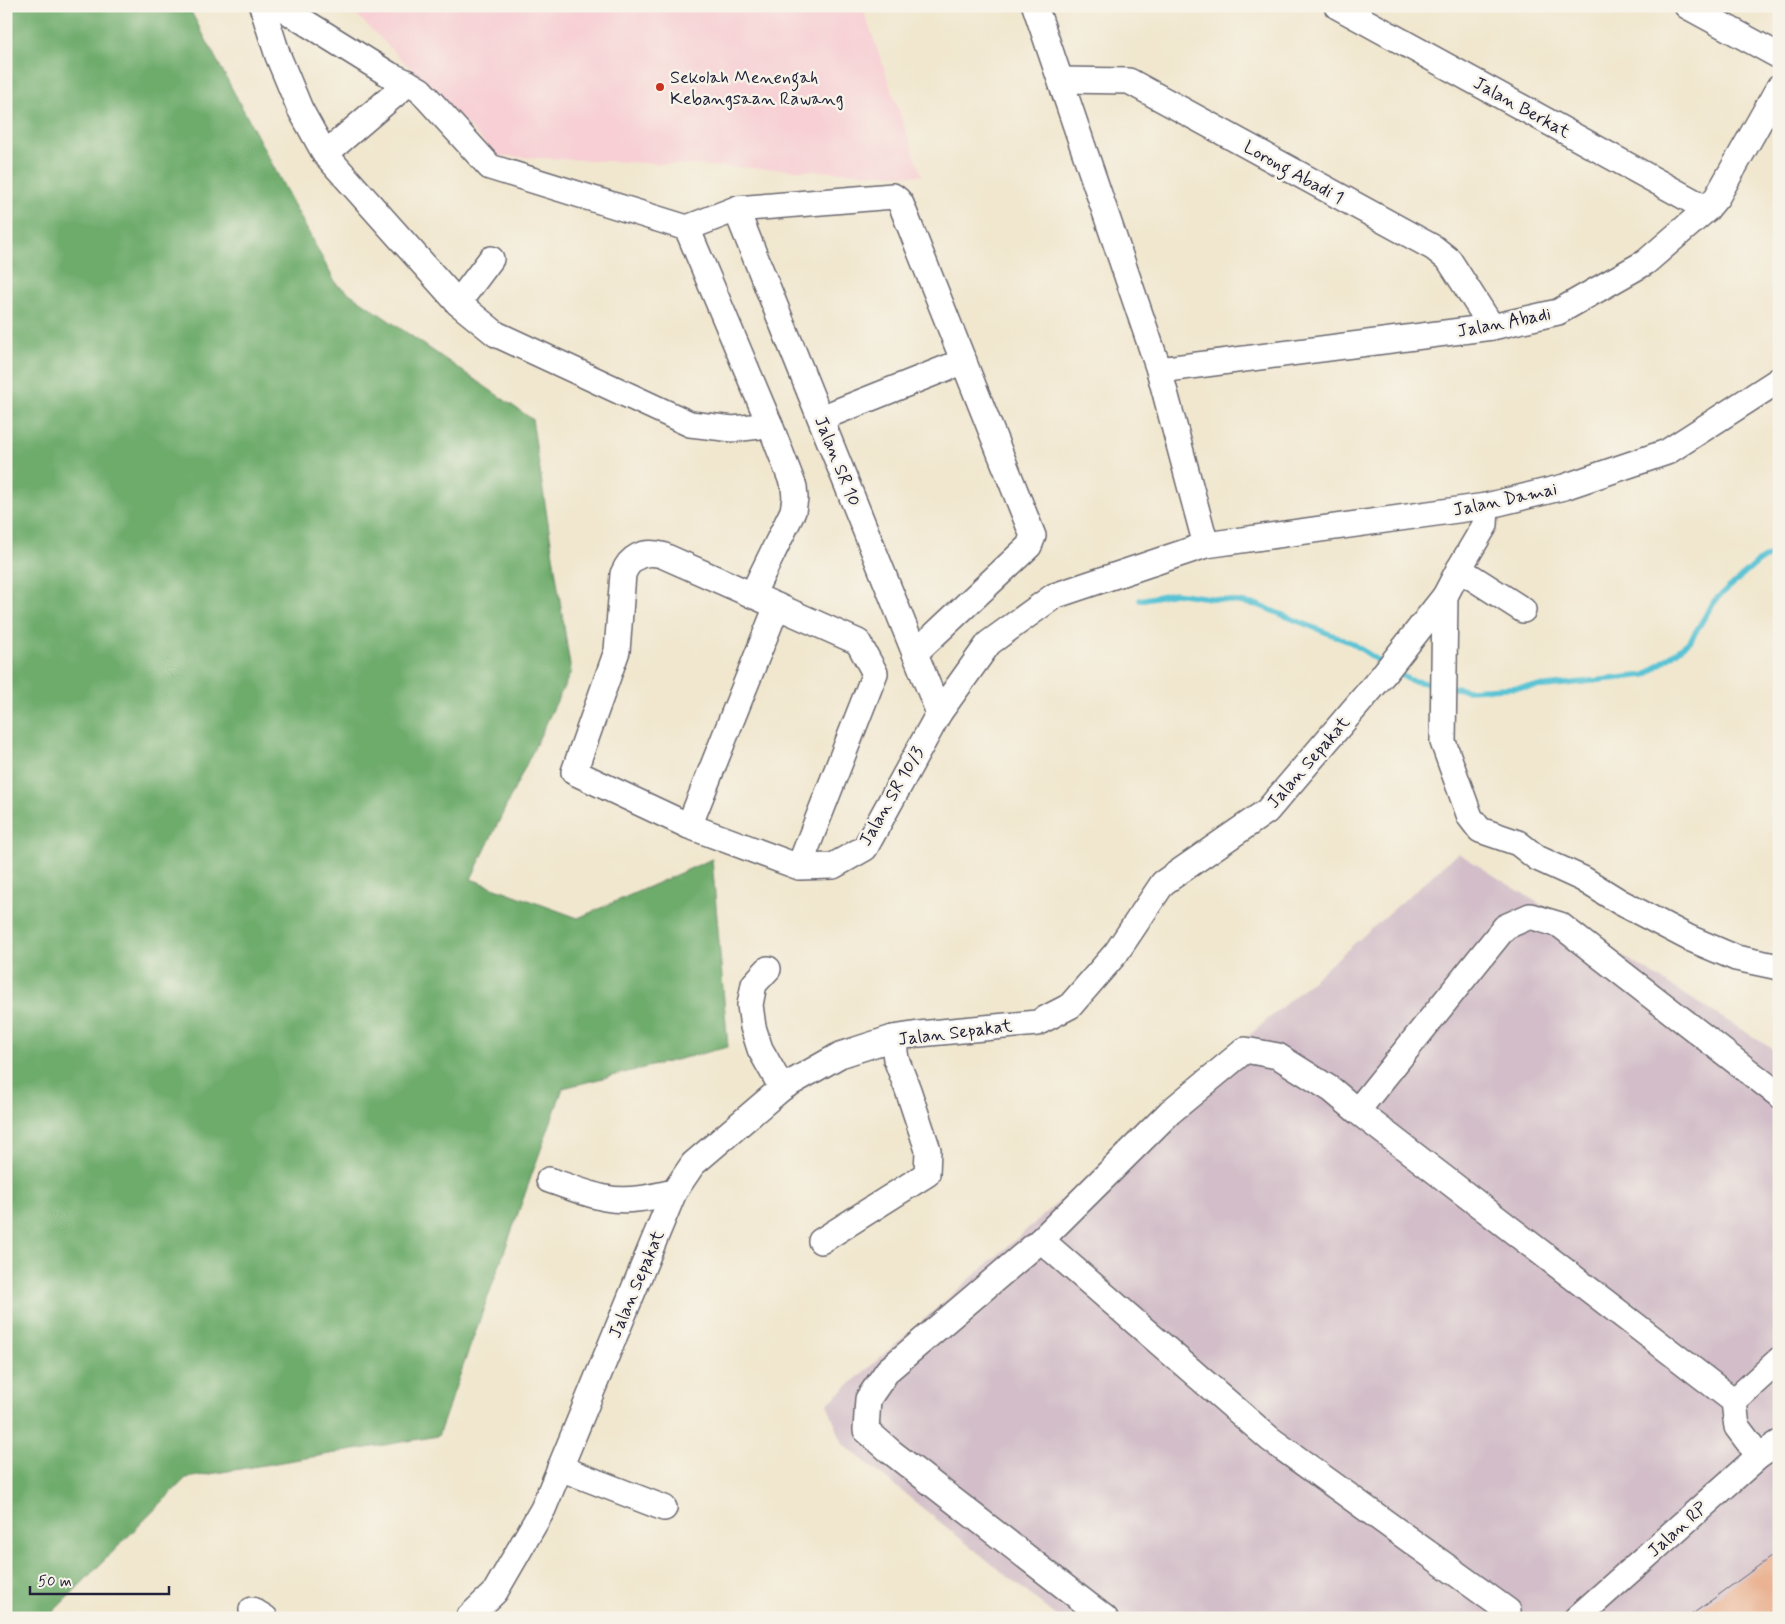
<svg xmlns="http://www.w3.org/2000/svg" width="1785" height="1624" font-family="Mynerve,sans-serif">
<rect width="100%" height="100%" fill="#f7f3e8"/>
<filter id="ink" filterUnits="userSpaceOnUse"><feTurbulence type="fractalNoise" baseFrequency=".02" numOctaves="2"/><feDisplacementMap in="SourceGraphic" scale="10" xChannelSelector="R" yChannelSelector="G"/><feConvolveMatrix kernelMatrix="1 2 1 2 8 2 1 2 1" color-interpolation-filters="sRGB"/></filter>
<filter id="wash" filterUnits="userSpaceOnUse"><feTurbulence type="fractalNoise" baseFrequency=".0096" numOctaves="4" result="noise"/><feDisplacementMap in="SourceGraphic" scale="20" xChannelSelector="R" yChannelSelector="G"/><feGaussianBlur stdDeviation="1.12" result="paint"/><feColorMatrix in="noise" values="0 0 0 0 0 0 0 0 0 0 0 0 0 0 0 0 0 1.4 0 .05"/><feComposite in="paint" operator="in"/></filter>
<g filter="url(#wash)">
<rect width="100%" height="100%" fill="#f1e7cf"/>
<polygon fill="#f7cfd4" points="340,6 862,6 922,176 498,156 360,18"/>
<polygon fill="#d2bdc8" points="1458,853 1779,1053 1779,1618 1059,1618 843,1444 827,1404"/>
<polygon fill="#6eac6c" stroke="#486754" points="6,6 188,6 336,284 532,419 571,672 471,879 578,918 712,859 728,1047 563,1088 438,1436 186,1478 47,1618 6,1618"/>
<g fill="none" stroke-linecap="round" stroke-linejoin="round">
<g stroke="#59c3d4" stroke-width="5.5">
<polyline points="1140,600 1175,593 1258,605 1352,643 1385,665"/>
<polyline points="1395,671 1409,680 1437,685"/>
<polyline points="1449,687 1467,690 1546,686 1646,675 1690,641 1715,600 1758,562 1779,550"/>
</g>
</g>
<g id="blocks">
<polygon fill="#e8aa88" points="1779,1551 1779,1618 1687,1618"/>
</g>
</g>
<g filter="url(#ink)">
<use href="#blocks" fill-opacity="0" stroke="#6a676f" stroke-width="1"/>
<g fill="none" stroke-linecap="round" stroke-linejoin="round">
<defs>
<g id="minor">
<polyline points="262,6 278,56 300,109 325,154"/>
<polyline points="279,6 390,75 408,83"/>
<polyline points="1035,6 1159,370 1206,545"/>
<polyline points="1337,6 1707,209"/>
<polyline points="1687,6 1779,56"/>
<polyline points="1061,80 1129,81 1434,248 1449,260 1492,327"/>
<polyline points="736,209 939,713"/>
<polyline points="687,228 490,167 420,90 408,83 325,154 458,303 496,334 690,424 733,429 770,425"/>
<polyline points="458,303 491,259"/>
<polyline points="1159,370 1492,327 1558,312 1646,262 1707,209 1717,197 1779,87"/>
<polyline points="821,418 964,361"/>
<polyline points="1459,569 1523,610"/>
<polyline points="752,595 793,511 795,498 794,487 770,425 687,228 736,209 893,196 898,200 901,204 1033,536 1029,546 915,653"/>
<polyline points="1445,596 1443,742 1470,817 1480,830 1518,843 1537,858 1583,879 1620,902 1689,938 1736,958 1779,967"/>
<polyline points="689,826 777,606"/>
<path d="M 799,867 L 875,673 L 858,642 L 662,555 C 643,550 630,557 623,574 L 617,651 L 574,772 L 689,826 L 799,867 L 833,866 L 865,848 L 939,713 L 989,643 L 1054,596 L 1206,545 L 1486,506 L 1564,487 L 1667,452 L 1779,380"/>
<polyline points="768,969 754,984 750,1005 753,1027 760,1049 782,1088"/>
<polyline points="1357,1111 1505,927 1530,916 1560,925 1779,1095"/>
<path d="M 549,1180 C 567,1186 586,1194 605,1198 C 628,1203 652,1197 674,1192"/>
<polyline points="1041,1240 1270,1439 1508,1611"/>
<polyline points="821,1241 927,1174 928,1150 908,1090 896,1059 893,1038"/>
<polyline points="1734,1401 1779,1360"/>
<polyline points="560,1468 664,1508"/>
<polyline points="252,1610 265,1618"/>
<polyline points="468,1618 495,1592 543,1509 674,1192 693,1164 782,1088 840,1055 893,1038 919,1034 1037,1023 1070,1006 1116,953 1163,883 1267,811 1383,675 1445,596 1459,569 1485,525 1486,506"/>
<polyline points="1105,1618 890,1451 866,1430 868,1399 888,1370 1041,1240 1170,1112 1245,1050 1278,1056 1332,1090 1357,1111 1734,1401 1737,1427 1759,1456"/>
<polyline points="1577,1618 1759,1456 1779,1443"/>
</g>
</defs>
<use href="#minor" stroke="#6a676f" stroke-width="28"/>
<use href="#minor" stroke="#fff" stroke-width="25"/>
</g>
</g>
<circle fill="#c8321e" stroke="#f7f3e8" stroke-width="2" cx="660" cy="87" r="5"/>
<g text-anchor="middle" stroke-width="5" stroke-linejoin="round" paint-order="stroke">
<g font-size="18" fill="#22223b" stroke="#f7f3e8" text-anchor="start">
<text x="670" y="83">Sekolah Menengah<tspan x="670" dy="21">Kebangsaan Rawang</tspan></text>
</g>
<g font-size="18" fill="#22223b" stroke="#f7f3e8">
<text transform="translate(1522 107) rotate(29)" y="6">Jalan Berkat</text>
<text transform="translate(1294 172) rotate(29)" y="6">Lorong Abadi 1</text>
<text transform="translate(1504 322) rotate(-11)" y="6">Jalan Abadi</text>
<text transform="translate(838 461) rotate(68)" y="6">Jalan SR 10</text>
<text transform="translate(1505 499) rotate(-12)" y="6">Jalan Damai</text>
<text transform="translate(1308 762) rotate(-49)" y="6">Jalan Sepakat</text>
<text transform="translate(891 796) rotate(-60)" y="6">Jalan SR 10/3</text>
<text transform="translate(955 1032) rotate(-7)" y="6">Jalan Sepakat</text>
<text transform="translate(636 1284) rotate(-67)" y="6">Jalan Sepakat</text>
<text transform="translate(1677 1529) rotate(-42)" y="6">Jalan RP</text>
</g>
</g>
<rect width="1785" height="1624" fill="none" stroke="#f7f3e8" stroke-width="25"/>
<path d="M30 1586v8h139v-8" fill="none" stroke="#22223b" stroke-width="2.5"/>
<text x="38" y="1586" font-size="15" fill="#22223b" stroke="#f7f3e8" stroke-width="4" paint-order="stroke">50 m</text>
</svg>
